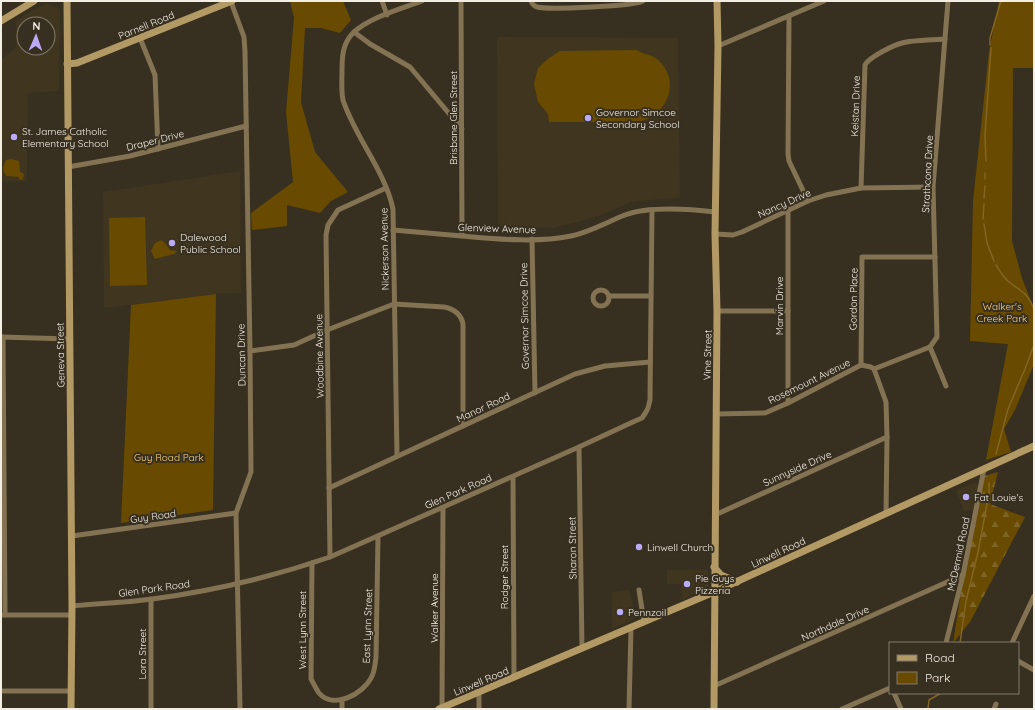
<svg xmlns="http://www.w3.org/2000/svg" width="1035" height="710" font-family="Quicksand,sans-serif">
<defs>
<pattern id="forest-firs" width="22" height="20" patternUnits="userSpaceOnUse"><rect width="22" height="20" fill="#684b00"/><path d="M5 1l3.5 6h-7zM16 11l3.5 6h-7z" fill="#7e6525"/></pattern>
</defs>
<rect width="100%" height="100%" fill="#372f20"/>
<g fill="#40351f" fill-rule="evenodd">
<path d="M 47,3 L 60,9 L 59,91 L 28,93 L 27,181 L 1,182 L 1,60 L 16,47 L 16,20 ZM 24,24 L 48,24 L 48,48 L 24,48 Z"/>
<polygon points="497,37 678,38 680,198 660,199 631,202 599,216 554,228 498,227"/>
<polygon points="240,171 241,293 216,294 104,308 103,192"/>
<polygon points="976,482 978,487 974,510 964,511 956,490"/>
<polygon points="667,570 708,570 709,586 682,600 681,584 667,584"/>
<polygon points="629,590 636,618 612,629 612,592"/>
</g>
<polygon fill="url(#forest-firs)" points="998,472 990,504 1025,517 970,622 953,643 974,510 984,476"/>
<g fill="#684b00">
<polygon points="290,1 343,1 351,20 340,33 321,28 305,28 301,102 315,152 348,192 331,201 320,213 287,205 287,226 252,230 251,213 293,182 286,112 294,18"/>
<polygon points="999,1 1034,1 1034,68 1013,68 1012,241 1022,278 1034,309 1034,364 1015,410 1004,429 1011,452 986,460 1008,344 970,341 973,201 989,52"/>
<path d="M 637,50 C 642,54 649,54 654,57 C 679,74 673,107 647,119 C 643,121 639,121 635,122 L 549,122 L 548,114 L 538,102 L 534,84 L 538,68 L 549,58 L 560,51 Z"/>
<path d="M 11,159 L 19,161 L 20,172 L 24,174 L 23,178 L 22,180 L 19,179 L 19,177 L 6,176 C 2,171 3,166 6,160 Z"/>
<polygon points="145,217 147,285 110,286 109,218"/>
<polygon points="161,240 165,243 170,250 177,251 174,254 155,259 151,251 155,243"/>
<polygon points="216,294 213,510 121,523 131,305"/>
</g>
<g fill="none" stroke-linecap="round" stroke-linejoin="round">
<g stroke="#836524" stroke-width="1.5">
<polyline points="990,45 990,38 1001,1"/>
<polyline points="986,161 985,135 991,48"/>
<polyline points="985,179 985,173"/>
<polyline points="984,198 985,186"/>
<polyline points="983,219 984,204"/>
<polyline points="984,224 987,243 994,261"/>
<path d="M 996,265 C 1000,271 1003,277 1008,281 C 1020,291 1029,293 1034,310"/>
<polyline points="996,454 1008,409 1025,369 1034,345"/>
<polyline points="960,643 966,601 978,552 989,493 989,483"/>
<polyline points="928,709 929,700 941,693"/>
</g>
<g stroke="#847353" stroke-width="5">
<polyline points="382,1 387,15"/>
<polyline points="461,1 462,236"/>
<path d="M 531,1 C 532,4 534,6 537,7 C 548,10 636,6 643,1"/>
<polyline points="231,2 244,37 245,52 250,351 251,472 236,513 240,709"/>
<polyline points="789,16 788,154 789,161 808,201"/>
<polyline points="354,32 370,44 410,67 462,129"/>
<polyline points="140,38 155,75 158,149"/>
<polyline points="718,46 824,1"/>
<polyline points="68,167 130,156 246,126"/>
<path d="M 861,188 L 865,65 C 869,57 894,45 902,43 C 912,40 934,40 945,39"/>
<path d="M 393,230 C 416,232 439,234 462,236 C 498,239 536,243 571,236 C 590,232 607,222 625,215 C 648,206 691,209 715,212"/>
<polyline points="715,234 733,235 742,232 808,201 826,195 861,188 933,187"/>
<polyline points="532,239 535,393"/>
<circle cx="601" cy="298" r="8"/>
<polyline points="609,296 650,296"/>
<polyline points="717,311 788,311"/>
<polyline points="1,337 70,339"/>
<polyline points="3,337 5,615"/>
<polyline points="930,347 937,337 933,187 948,1"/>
<polyline points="930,347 946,386"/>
<path d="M 250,351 L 294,345 L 327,330 L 394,304 L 444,307 C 454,309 461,314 463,324 L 463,426"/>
<polyline points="861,365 862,257 935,257"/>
<polyline points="874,369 886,402 887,437 886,513"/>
<polyline points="788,403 788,209"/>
<polyline points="716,414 765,413 788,403 861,365 871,367 874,369 930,347"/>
<polyline points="579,447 582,649"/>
<path d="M 397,456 L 393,209 C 385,171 355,137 343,100 C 341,91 342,79 342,70 C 342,56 343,43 353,33 C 370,17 401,9 422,1"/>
<polyline points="513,477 514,678"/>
<polyline points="329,488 575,374 605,366 650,362"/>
<polyline points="715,515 887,437"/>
<polyline points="72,536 236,513"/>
<polyline points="330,557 326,235 328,225 338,210 386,188"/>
<path d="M 312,563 L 311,679 C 314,684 316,689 319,693 C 333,710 363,694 371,678 C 375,672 375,664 376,657 L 378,536"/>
<polyline points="639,590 644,622"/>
<path d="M 72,606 C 98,603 125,603 152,599 C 212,591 272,577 330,557 L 579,447 L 635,421 L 642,418 L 646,412 L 648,408 L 650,400 L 652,210"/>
<polyline points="1,615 72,615"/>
<polyline points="946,643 963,575 984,469"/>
<polyline points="1012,643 1034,596"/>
<polyline points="1018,661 1034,670"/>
<polyline points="714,686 963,575"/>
<polyline points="1,691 71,691"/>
<polyline points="479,692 479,709"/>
<polyline points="894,693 901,709"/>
<polyline points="442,708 443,508"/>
<polyline points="151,709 151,599"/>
<polyline points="342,709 342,700"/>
<polyline points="629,709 631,628"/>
<polyline points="842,709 890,688"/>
<polyline points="994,709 996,704"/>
</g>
<g stroke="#b39964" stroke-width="7">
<polyline points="67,1 72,606 71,709"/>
<polyline points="1,21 34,1"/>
<polyline points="67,64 77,63 232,1"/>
<polyline points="714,567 721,575 737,582"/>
<polyline points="439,709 714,592 1034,446"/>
<polyline points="714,709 717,311 715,234 718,46 717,1"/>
</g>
</g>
<g fill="#bbaaf6" stroke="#372f20" stroke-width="1.5">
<circle cx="588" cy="118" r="4"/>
<circle cx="14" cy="137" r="4"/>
<circle cx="172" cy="243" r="4"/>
<circle cx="966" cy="497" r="4"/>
<circle cx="639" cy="547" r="4"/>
<circle cx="687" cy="584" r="4"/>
<circle cx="620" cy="612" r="4"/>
</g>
<g text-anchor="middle" stroke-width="4" stroke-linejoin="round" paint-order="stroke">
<g font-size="10" fill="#f3eee4" stroke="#372f20">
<text transform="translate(146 25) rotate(-22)" y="4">Parnell Road</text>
<text transform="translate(855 106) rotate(-88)" y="4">Keistan Drive</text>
<text transform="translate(453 118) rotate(-90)" y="4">Brisbane Glen Street</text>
<text transform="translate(155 140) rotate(-14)" y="4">Draper Drive</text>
<text transform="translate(927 174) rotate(-87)" y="4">Strathcona Drive</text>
<text transform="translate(784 203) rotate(-24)" y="4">Nancy Drive</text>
<text transform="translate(497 228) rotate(2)" y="4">Glenview Avenue</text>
<text transform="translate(384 249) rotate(-91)" y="4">Nickerson Avenue</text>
<text transform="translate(853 299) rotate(-89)" y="4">Gordon Place</text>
<text transform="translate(779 306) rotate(-90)" y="4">Marvin Drive</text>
<text transform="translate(524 316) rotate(-91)" y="4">Governor Simcoe Drive</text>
<text transform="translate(60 355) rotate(-91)" y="4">Geneva Street</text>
<text transform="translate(241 355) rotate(-91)" y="4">Duncan Drive</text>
<text transform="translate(707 355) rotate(-89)" y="4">Vine Street</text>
<text transform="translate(319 356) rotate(-91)" y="4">Woodbine Avenue</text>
<text transform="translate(809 381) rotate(-26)" y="4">Rosemount Avenue</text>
<text transform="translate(483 407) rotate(-25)" y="4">Manor Road</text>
<text transform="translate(797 468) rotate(-24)" y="4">Sunnyside Drive</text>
<text transform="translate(458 491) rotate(-24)" y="4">Glen Park Road</text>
<text transform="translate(153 516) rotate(-8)" y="4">Guy Road</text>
<text transform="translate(572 548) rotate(-91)" y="4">Sharon Street</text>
<text transform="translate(778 552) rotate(-25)" y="4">Linwell Road</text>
<text transform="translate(958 554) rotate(-78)" y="4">McDermid Road</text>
<text transform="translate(504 577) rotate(-90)" y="4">Rodger Street</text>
<text transform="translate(154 588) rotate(-8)" y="4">Glen Park Road</text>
<text transform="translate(434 608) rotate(-90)" y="4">Walker Avenue</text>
<text transform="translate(835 623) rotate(-24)" y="4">Northdale Drive</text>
<text transform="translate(367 626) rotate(-88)" y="4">East Lynn Street</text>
<text transform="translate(302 630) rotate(-90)" y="4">West Lynn Street</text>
<text transform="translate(142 654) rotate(-90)" y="4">Lora Street</text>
<text transform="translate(481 681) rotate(-23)" y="4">Linwell Road</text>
</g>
<g font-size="10" fill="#f3eee4" stroke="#372f20" text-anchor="start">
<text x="596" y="116">Governor Simcoe<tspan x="596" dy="12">Secondary School</tspan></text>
<text x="22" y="135">St. James Catholic<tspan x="22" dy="12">Elementary School</tspan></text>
<text x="180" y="241">Dalewood<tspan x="180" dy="12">Public School</tspan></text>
<text x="974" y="501">Fat Louie's</text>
<text x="647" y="551">Linwell Church</text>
<text x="695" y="582">Pie Guys<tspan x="695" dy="12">Pizzeria</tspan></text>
<text x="628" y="616">Pennzoil</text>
</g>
<g font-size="10" fill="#fbd17c" stroke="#372f20">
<text x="1002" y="310">Walker's<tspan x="1002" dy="12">Creek Park</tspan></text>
<text x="169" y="461">Guy Road Park</text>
</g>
</g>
<rect width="1035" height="710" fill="none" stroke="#f3eee4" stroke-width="4"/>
<rect x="889" y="642" width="130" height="52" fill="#372f20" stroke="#827b6e"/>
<rect x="897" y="655" width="20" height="6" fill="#b39964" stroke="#827b6e"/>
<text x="925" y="662" font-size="12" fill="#f3eee4">Road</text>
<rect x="897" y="672" width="20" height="12" fill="#684b00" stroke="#827b6e"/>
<text x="925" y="682" font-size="12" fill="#f3eee4">Park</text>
<g transform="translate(36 36) rotate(2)"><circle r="19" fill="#372f20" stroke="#827b6e"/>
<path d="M0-3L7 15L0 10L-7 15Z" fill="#bbaaf6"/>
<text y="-6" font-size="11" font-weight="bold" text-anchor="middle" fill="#f3eee4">N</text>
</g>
</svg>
